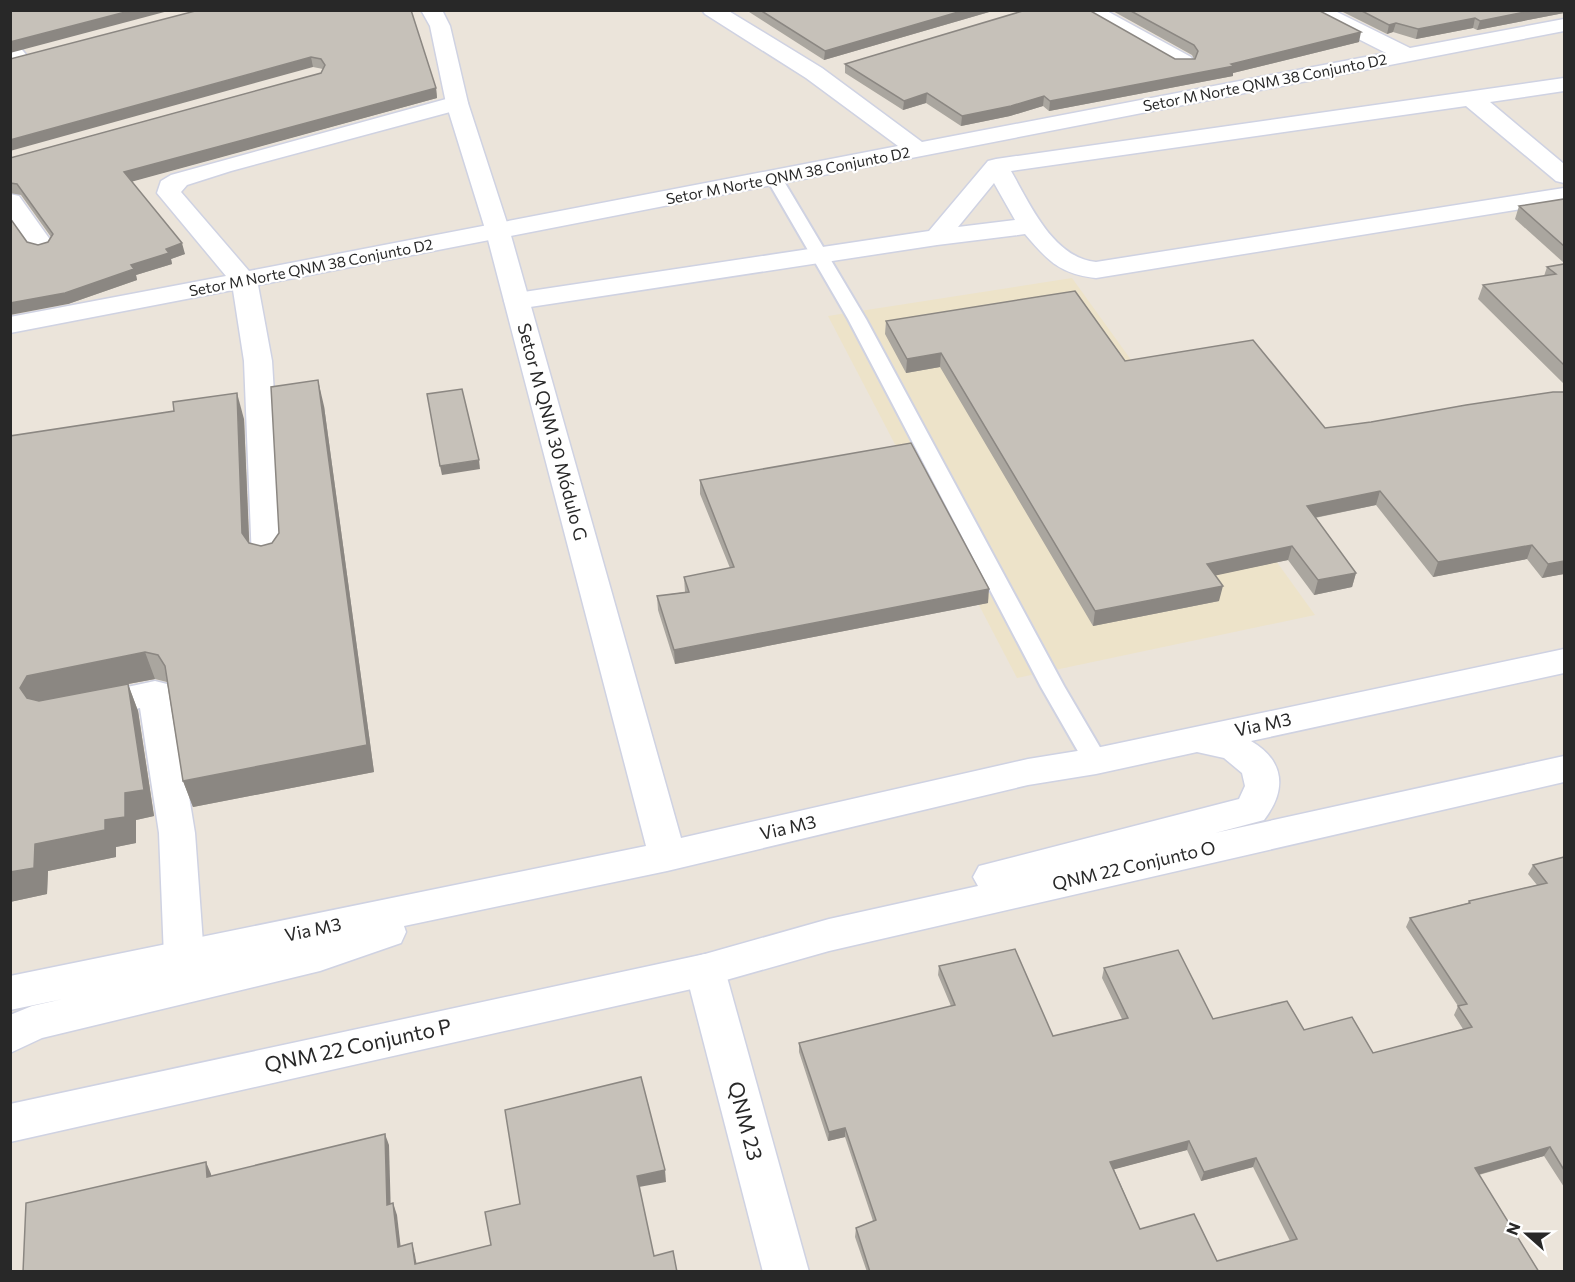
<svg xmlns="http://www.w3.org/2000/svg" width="1575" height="1282" font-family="Commissioner,sans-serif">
<rect width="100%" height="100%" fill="#ebe4da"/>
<polygon fill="#ede3c9" points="1072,278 1315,615 1017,678 828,316"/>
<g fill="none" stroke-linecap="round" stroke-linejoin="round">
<defs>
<polygon id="lane" points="774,173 782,178 866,319 1064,686 1108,761 1105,767 1096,770 1087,767 1041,687 848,319 766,178"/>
<g id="street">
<polygon points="702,10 727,10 822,68 922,142 1386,53 1309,14 1306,10 1333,10 1410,48 1564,19 1564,31 258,285 272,361 284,560 279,567 268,570 257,567 252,560 244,361 233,290 10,333 10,317 226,276 157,193 161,181 171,175 457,96 465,98 468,103 465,108 231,171 187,185 181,192 249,271 898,146 806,78 705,14"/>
<polygon points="1079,10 1105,10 1191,57 1194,62 1191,67 1183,68 1175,67 1082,14"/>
<path d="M 10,43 C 20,45 24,52 30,60 L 27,65 L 19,66 L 10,64 Z"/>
<path d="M 1564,78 L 1564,91 L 1490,102 L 1564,164 L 1564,183 L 1556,181 L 1466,106 L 1011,171 C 1030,204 1053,258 1096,262 L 1564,188 L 1564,202 L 1096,278 C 1060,274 1048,261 1025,234 L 937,245 L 517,309 L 508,307 L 504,301 L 508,295 L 517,293 L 929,231 L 988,161 L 996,159 ZM 994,183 L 1015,220 L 958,227 Z"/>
<polygon points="10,194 19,196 51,241 55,246 51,251 42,254 33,251 10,219"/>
<polygon points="155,681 167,684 172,693 195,833 204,957 198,968 184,973 170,968 164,957 159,833 140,708 88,719 76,716 71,707 76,698"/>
<polygon points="705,954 719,958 725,970 809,1272 763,1272 685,970 691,958"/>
</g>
<path id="secondary" d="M 421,10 L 442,10 L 450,26 L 468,103 L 510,232 L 681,838 L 1028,759 L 1096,748 L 1564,649 L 1564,673 L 1251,741 C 1285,761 1287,790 1264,820 L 1215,833 L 1564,756 L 1564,782 L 829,951 L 705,986 L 10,1142 L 10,1104 L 705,954 L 829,919 L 978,886 L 973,877 L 979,866 L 1239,799 L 1245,786 L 1242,773 L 1224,758 L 1197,752 L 1096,774 L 1028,785 L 667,871 L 404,926 L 406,932 L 401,943 L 320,971 L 42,1038 L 10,1053 L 10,1015 L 32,1006 L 63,999 L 10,1010 L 10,976 L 646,846 L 486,232 L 446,103 L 430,26 Z"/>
</defs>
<use href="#lane" stroke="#cfd2e2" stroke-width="4"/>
<use href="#street" stroke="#cfd2e2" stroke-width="3"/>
<use href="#secondary" stroke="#cfd2e2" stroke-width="3"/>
<use href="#lane" fill="#fff" fill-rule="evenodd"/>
<use href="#street" fill="#fff" fill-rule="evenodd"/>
<use href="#secondary" fill="#fff" fill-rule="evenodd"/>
</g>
<g fill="#aaa69f" fill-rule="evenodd">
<polygon points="199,10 436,88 437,98 132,181 185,254 171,259 172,264 136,275 137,280 68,304 27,242 38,245 48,242 51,237 21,195 10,193 10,158 321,73 323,69 313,67"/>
<polygon points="746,10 996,10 824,60"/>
<polygon points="1111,10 1318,10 1359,42 1233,73 1233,76 1049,111 1043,106 1010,116 961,126 926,103 903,110 845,73 845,64 1194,59 1192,55"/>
<polygon points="1339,10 1564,10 1564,13 1477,30 1473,28 1416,39 1393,32 1387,34"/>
<polygon points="1564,199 1564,263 1515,219 1519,206"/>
<polygon points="1564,264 1564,384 1478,299 1483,285 1544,276 1547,267"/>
<polygon points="886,321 1125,361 1325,428 1371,422 1466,405 1564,574 1542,578 1527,559 1433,577 1376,505 1315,518 1356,573 1352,587 1314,595 1288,560 1215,575 1219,601 1093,626 940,367 906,373 885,334"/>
<polygon points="324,406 374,772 193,807 183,781 167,682 155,679 128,684 138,711 154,816 136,820 136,843 116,847 116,857 48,871 47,894 10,902 244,419 249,543 261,546 272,543 279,533"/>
<polygon points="700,480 988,603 675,664 658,610 657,596 685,592 684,577 730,568 700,494"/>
<path d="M 1564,857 L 1564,1187 L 1544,1156 L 1479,1175 L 1539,1272 L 867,1272 L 855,1237 L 856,1228 L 873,1221 L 845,1137 L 828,1141 L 799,1052 L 799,1043 L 951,1006 L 938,975 L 939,966 L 1053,1036 L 1122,1019 L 1102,978 L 1104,968 L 1213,1019 L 1304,1030 L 1373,1053 L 1463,1029 L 1454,1015 L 1458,1006 L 1406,927 L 1410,918 L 1468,903 L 1469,901 L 1537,885 L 1528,874 L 1533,865 ZM 1187,1150 L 1201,1181 L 1253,1167 L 1290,1241 L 1217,1261 L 1140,1229 L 1114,1169 Z"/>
</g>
<g fill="#8b8782">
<polygon points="133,10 172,10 10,53 10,42"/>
<polygon points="965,10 996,10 824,60 825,51"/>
<polygon points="1535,10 1564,10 1564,13 1477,30 1480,21"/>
<polygon points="1475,18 1473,28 1416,39 1418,29"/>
<polygon points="1396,23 1393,32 1387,34 1389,25"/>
<polygon points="1361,32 1359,42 1233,73 1233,76 1049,111 1050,101 1231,64"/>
<polygon points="311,57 313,67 10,151 10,140"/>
<polygon points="436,88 437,98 127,183 124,172"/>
<polygon points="927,93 926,103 903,110 904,101"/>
<polygon points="1044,96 1043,106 1010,116 961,126 962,116"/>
<polygon points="182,243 185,254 171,259 172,264 136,275 137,280 68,304 10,315 10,303 131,265 166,249"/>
<polygon points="941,353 940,367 906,373 907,359"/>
<polygon points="318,380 324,406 374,772 193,807 183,781 367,745"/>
<polygon points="237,393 244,419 250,560 242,533"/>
<polygon points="479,460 480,469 442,475 440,466"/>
<polygon points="1380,491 1376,505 1303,520 1307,506"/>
<polygon points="1532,545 1527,559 1433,577 1438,562"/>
<polygon points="1292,546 1288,560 1204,578 1207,564"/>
<polygon points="1564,561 1564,574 1542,578 1548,564"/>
<polygon points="1356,573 1352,587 1314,595 1318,580"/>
<polygon points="1223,586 1219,601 1093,626 1095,611"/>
<polygon points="989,589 988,603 675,664 674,650"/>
<polygon points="145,652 155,679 128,684 138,711 154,816 136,820 136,843 116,847 116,857 48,871 47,894 10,902 10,872 35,844 32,715 20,688 27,676"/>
<polygon points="845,1128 845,1137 828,1141 829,1132"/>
<polygon points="385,1134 389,1145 391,1217 387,1205"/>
<polygon points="1189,1141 1187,1150 1108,1171 1110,1162"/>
<polygon points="1550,1147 1544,1156 1470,1177 1475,1168"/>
<polygon points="1256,1158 1253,1167 1201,1181 1204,1172"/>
<polygon points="206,1162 211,1174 213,1189 207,1177"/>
<polygon points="665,1170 666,1182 639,1187 637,1176"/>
<polygon points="393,1203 397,1215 402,1258 398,1247"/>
<polygon points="412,1243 415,1255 418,1272 415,1264"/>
</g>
<g fill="#c6c1b9" stroke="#8b8782" stroke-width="1.5" fill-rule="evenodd">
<polygon points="10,10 133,10 10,42"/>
<polygon points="199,10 411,10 436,88 124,172 182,243 166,249 169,253 131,265 134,269 65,293 10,303 10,218 27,242 38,245 48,242 53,234 17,184 10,183 10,158 321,73 325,65 321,59 311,57 10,140 10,59"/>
<polygon points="760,10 965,10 825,51"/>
<polygon points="1026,10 1089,10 1175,59 1195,59 1198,51 1194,45 1129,10 1318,10 1361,32 1231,64 1234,66 1050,101 1044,96 1011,106 962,116 927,93 904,101 845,64"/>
<polygon points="1360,10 1535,10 1480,21 1475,18 1418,29 1396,23 1389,25"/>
<polygon points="1564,199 1564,246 1519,206"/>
<polygon points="1564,264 1564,365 1483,285 1556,274 1547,267"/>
<polygon points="1075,291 1125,361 1253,340 1325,428 1371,422 1466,405 1553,392 1564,392 1564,561 1548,564 1532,545 1438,562 1380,491 1307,506 1356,573 1318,580 1292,546 1207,564 1223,586 1095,611 941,353 907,359 886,321"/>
<polygon points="318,380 367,745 183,781 165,666 158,655 145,652 27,676 20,688 27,698 39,701 128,684 144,790 125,793 125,817 105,820 105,830 35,844 34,868 10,872 10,436 174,411 173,402 237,393 242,533 249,543 261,546 272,543 279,533 271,387"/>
<polygon points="462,389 479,460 440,466 427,394"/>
<polygon points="911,443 989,589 674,650 657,596 689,592 684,577 734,567 700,480"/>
<path d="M 1564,857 L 1564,1170 L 1550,1147 L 1475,1168 L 1539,1272 L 870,1272 L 856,1228 L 876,1220 L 845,1128 L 829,1132 L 799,1043 L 955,1005 L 939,966 L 1015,949 L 1053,1036 L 1128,1018 L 1104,968 L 1178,950 L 1213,1019 L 1287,1001 L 1304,1030 L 1352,1017 L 1373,1053 L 1472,1027 L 1458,1006 L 1467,1004 L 1410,918 L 1470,903 L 1469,901 L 1547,883 L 1533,865 ZM 1189,1141 L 1204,1172 L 1256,1158 L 1297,1239 L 1217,1261 L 1194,1214 L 1140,1229 L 1110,1162 Z"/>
<polygon points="641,1077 665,1170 637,1176 654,1256 673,1251 677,1272 23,1272 26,1203 206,1162 207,1177 385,1134 387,1205 393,1203 398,1247 412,1243 415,1264 491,1245 485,1212 520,1204 505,1110"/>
</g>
<g text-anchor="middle" stroke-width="4.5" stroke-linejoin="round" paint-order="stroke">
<g font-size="15" fill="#282828" stroke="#fff">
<text transform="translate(1265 83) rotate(-11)" y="5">Setor M Norte QNM 38 Conjunto D2</text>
<text transform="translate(788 176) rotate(-11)" y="5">Setor M Norte QNM 38 Conjunto D2</text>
<text transform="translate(311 268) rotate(-11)" y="5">Setor M Norte QNM 38 Conjunto D2</text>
</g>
<g font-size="18" fill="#282828" stroke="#fff">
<text transform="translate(552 432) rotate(75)" y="6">Setor M QNM 30 Módulo G</text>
<text transform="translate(1263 725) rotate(-12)" y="6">Via M3</text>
<text transform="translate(788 828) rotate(-13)" y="6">Via M3</text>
<text transform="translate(1134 866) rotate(-13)" y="6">QNM 22 Conjunto O</text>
<text transform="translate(313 930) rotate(-12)" y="6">Via M3</text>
</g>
<g font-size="21" fill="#282828" stroke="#fff">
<text transform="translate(358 1046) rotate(-12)" y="7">QNM 22 Conjunto P</text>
<text transform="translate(745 1121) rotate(75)" y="7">QNM 23</text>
</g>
</g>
<rect width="1575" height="1282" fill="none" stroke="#282828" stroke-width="24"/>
<g transform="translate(1527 1234) rotate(291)" stroke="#ffffff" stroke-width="4.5" paint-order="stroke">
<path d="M0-4.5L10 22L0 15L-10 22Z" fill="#282828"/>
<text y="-9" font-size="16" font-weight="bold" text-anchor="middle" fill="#282828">N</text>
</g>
</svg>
